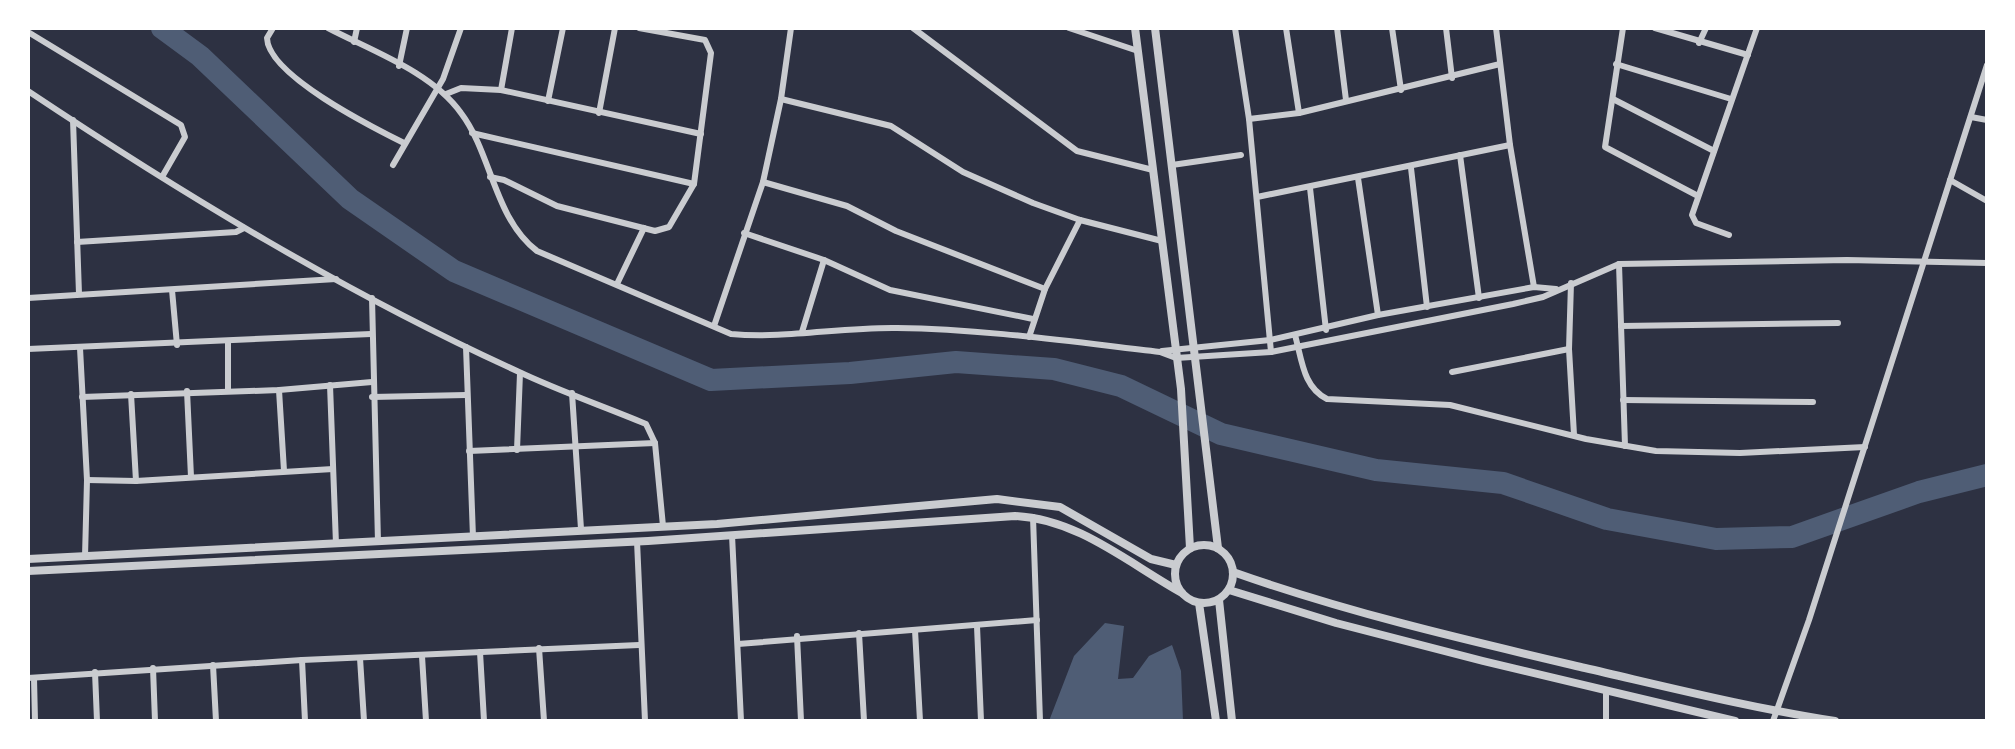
<svg xmlns="http://www.w3.org/2000/svg" width="2015" height="749" font-family="'Titillium Web',sans-serif">
<rect width="100%" height="100%" fill="#2d3142"/>
<polygon fill="#4f5d75" points="1105,623 1124,626 1118,679 1133,678 1149,656 1172,645 1181,671 1183,721 1049,721 1074,656"/>
<g fill="none" stroke-linecap="round" stroke-linejoin="round">
<polyline stroke="#4f5d75" stroke-width="22" points="162,28 200,56 350,199 454,271 711,380 850,373 956,362 1054,369 1121,386 1221,434 1376,470 1503,483 1607,519 1716,539 1792,537 1919,492 1987,475"/>
<g stroke="#caccd0" stroke-width="6">
<path d="M 273,28 L 267,38 C 268,75 372,127 404,143"/>
<path d="M 328,28 C 372,51 432,72 461,113 C 492,154 494,218 537,251 L 731,334 C 786,339 841,327 897,328 C 984,329 1073,342 1160,352 L 1176,358 L 1271,352 L 1513,304 L 1543,297 L 1619,264 L 1847,260 L 1987,263"/>
<polyline points="913,28 1077,151 1153,170"/>
<polyline points="1069,28 1138,51"/>
<polyline points="1235,28 1249,119 1271,352"/>
<polyline points="1286,28 1299,113"/>
<polyline points="1337,28 1346,100"/>
<polyline points="1392,28 1401,90"/>
<polyline points="1446,28 1452,78"/>
<polyline points="1496,28 1510,145 1534,287"/>
<polyline points="1623,28 1605,147 1698,196"/>
<polyline points="1655,28 1748,55"/>
<polyline points="28,32 181,125 185,137 162,177"/>
<polyline points="354,42 357,28"/>
<polyline points="1699,43 1706,28"/>
<polyline points="1616,64 1731,99"/>
<polyline points="399,66 407,28"/>
<polyline points="501,90 512,28"/>
<path d="M 28,91 C 184,195 346,293 517,371 C 559,391 603,406 646,424 L 655,443 L 663,526"/>
<polyline points="446,94 461,88 501,90 701,134"/>
<polyline points="781,99 891,126 963,172 1033,203 1080,220 1162,241"/>
<polyline points="1613,99 1714,151"/>
<polyline points="548,101 563,28"/>
<polyline points="599,113 615,28"/>
<polyline points="1971,117 1987,120"/>
<polyline points="1249,119 1299,113 1500,64"/>
<polyline points="73,120 79,294"/>
<polyline points="472,133 694,184"/>
<polyline points="1460,155 1479,298"/>
<polyline points="393,165 443,79 461,28"/>
<polyline points="1172,165 1241,155"/>
<polyline points="1411,168 1427,307"/>
<polyline points="490,177 504,180 557,206 655,231 669,227 694,184 711,53 705,40 639,28"/>
<polyline points="1358,178 1378,315"/>
<polyline points="1950,180 1987,201"/>
<polyline points="763,182 847,206 896,231 1045,289"/>
<polyline points="1310,188 1326,330"/>
<polyline points="1257,197 1510,145"/>
<polyline points="744,233 824,260 890,290 1033,319"/>
<polyline points="1729,235 1696,223 1692,215 1757,28"/>
<polyline points="77,242 236,232 244,228"/>
<polyline points="1619,264 1625,446"/>
<polyline points="1571,283 1569,349 1574,435"/>
<polyline points="617,284 644,228"/>
<polyline points="172,290 177,345"/>
<polyline points="28,298 336,279"/>
<polyline points="372,298 378,542"/>
<polyline points="714,326 763,182 781,99 791,28"/>
<polyline points="1621,326 1838,323"/>
<polyline points="802,332 824,260"/>
<path d="M 1295,335 C 1302,360 1303,387 1327,399 L 1450,405 L 1586,439 L 1656,451 L 1740,453 L 1865,447"/>
<polyline points="1029,337 1045,289 1080,220"/>
<polyline points="466,347 473,537"/>
<polyline points="80,348 87,480 85,557"/>
<polyline points="28,349 371,334"/>
<polyline points="1162,351 1270,340 1378,315 1534,287 1556,289"/>
<polyline points="1452,372 1569,349"/>
<polyline points="330,385 336,544"/>
<polyline points="279,390 284,471"/>
<polyline points="187,391 191,477"/>
<polyline points="228,391 228,341"/>
<polyline points="572,393 581,529"/>
<polyline points="131,394 136,481"/>
<polyline points="82,397 279,390 372,382"/>
<polyline points="372,397 466,395"/>
<polyline points="1623,400 1813,402"/>
<polyline points="517,450 520,373"/>
<polyline points="469,451 655,443"/>
<polyline points="87,480 136,481 333,469"/>
<polyline points="1033,517 1040,721"/>
<polyline points="732,535 741,721"/>
<polyline points="637,541 645,721"/>
<polyline points="977,626 981,721"/>
<polyline points="915,630 920,721"/>
<polyline points="859,633 864,721"/>
<polyline points="797,636 801,721"/>
<polyline points="738,644 1037,620"/>
<polyline points="539,648 544,721"/>
<polyline points="480,652 484,721"/>
<polyline points="422,656 426,721"/>
<polyline points="360,658 364,721"/>
<polyline points="302,660 305,721"/>
<polyline points="213,665 216,721"/>
<polyline points="153,668 155,721"/>
<polyline points="95,672 97,721"/>
<polyline points="28,678 302,660 639,645"/>
<polyline points="34,678 35,721"/>
<polyline points="1606,721 1606,690"/>
<polyline points="1773,721 1809,620 1987,65"/>
</g>
<g stroke="#caccd0" stroke-width="8">
<polyline points="1135,28 1181,389 1190,548"/>
<polyline points="1155,28 1218,548"/>
<circle cx="1204" cy="574" r="29"/>
<polyline points="28,559 717,524 997,499 1060,507 1151,559 1176,565"/>
<path d="M 28,571 L 648,541 L 1015,516 C 1078,519 1128,563 1182,593"/>
<path d="M 1233,572 C 1349,613 1466,640 1585,668 C 1668,687 1751,708 1835,721"/>
<polyline points="1229,590 1336,623 1483,661 1735,721"/>
<polyline points="1219,600 1232,721"/>
<polyline points="1199,603 1216,721"/>
</g>
</g>
<rect width="2015" height="749" fill="none" stroke="#ffffff" stroke-width="60"/>
</svg>
